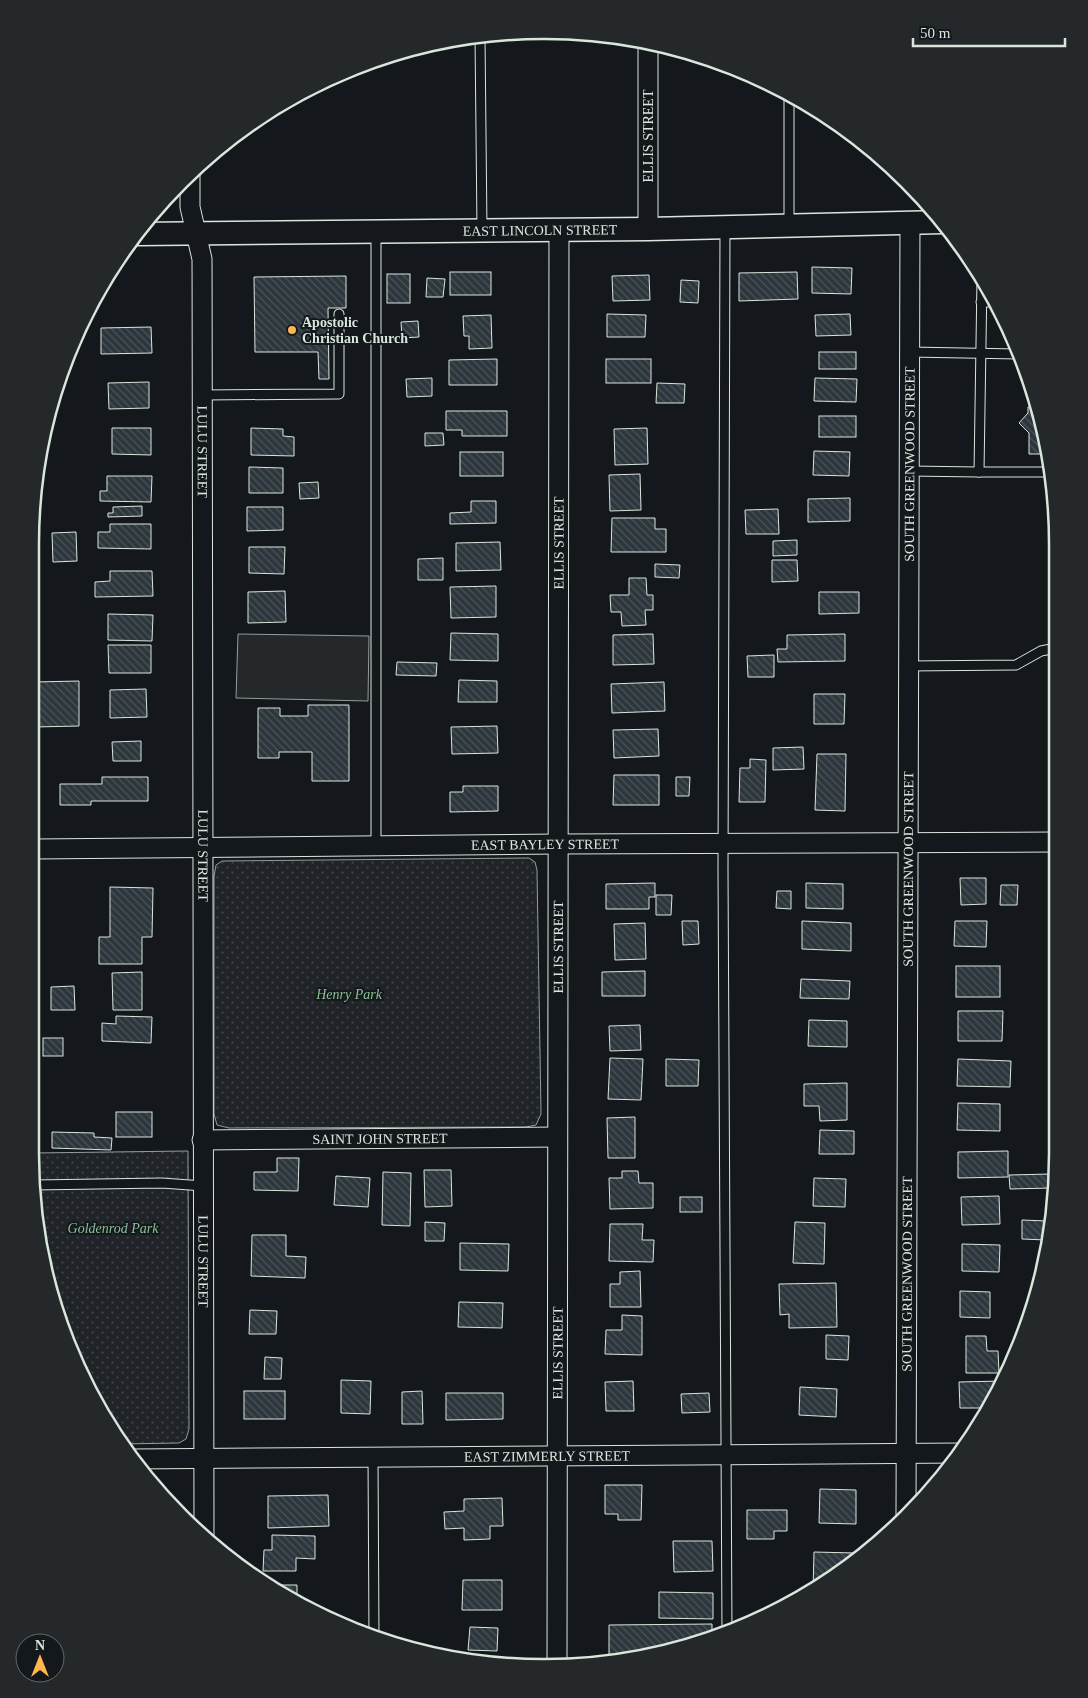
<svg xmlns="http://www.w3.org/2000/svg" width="1088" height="1698" font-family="'Times New Roman',serif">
<defs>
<pattern id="park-dots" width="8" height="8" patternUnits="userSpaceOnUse" patternTransform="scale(1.25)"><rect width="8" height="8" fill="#202428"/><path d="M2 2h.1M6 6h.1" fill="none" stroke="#404447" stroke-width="1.8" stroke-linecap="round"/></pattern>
<pattern id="building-back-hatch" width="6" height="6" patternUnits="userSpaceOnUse" patternTransform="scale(1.25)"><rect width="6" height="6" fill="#2c363c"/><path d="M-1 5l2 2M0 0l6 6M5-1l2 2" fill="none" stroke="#4a5358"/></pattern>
</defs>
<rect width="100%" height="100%" fill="#14181c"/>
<g fill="url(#park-dots)" stroke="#939e99">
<polygon points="529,858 535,862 537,870 541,1114 536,1125 526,1127 229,1128 217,1125 214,1114 214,877 216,865 222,861"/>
<polygon points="188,1151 189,1429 186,1439 179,1443 120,1444 57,1319 34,1221 34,1153"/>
</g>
<polygon fill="#24282b" stroke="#939e99" points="238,634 369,636 368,701 236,698"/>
<g fill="url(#building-back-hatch)" stroke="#d8e6dc">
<polygon points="812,267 852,268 851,294 812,293"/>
<rect x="450" y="272" width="41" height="23"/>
<polygon points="797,272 798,299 739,301 739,273"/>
<rect x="387" y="274" width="23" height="29"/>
<polygon points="649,275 650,300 613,301 612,276"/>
<polygon points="346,276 346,308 328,308 329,379 319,379 318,352 255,352 254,277"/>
<polygon points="427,278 445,279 443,297 426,297"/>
<polygon points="681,280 699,281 698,303 680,302"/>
<polygon points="607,314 646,315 645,337 607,337"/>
<polygon points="850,314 851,335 816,336 815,315"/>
<polygon points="491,315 492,348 469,349 469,336 464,336 463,316"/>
<polygon points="418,321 419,337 402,338 401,322"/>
<polygon points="151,327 152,353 101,354 101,328"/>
<rect x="819" y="352" width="37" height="17"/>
<polygon points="497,359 497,385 449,385 449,360"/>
<rect x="606" y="359" width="45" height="24"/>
<polygon points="432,378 432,396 407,397 406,379"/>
<polygon points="815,378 857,379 856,402 814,401"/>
<polygon points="149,382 149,408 109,409 108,383"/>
<polygon points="657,383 685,384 684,403 656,403"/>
<polygon points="1038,406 1048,454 1029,454 1029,433 1019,423 1028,413 1028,407 1038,407"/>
<polygon points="446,411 507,411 507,436 462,436 462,430 446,430"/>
<rect x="819" y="416" width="37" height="21"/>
<polygon points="112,428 151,428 151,455 112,454"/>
<polygon points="251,428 283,429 283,436 294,437 294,456 251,455"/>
<polygon points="647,428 648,464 615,465 614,429"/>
<polygon points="425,433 443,433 444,445 425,446"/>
<polygon points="814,451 850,452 849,476 813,475"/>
<rect x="460" y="452" width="43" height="24"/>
<polygon points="249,467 283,468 283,493 249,493"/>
<polygon points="640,474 641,510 610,511 609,475"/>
<polygon points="107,476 152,476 151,502 100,501 100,491 107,491"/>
<polygon points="318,482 319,498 300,499 299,483"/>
<polygon points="850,498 850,521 808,522 808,499"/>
<polygon points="471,501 496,501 496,523 450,524 450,513 471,512"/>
<polygon points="142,506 142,516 108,517 108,513 113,513 113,507"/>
<polygon points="247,507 283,507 283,530 247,531"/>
<polygon points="778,509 779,534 746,534 745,510"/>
<polygon points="612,518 655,518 655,529 666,529 666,552 611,552"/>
<polygon points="110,524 151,524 151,549 98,548 98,532 110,532"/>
<polygon points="76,532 77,561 53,562 52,533"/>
<polygon points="797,540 797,555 773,556 773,541"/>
<polygon points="500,542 501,570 456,571 456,543"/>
<polygon points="249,547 285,547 284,574 249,573"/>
<polygon points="443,558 443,580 418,580 418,559"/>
<polygon points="772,560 797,560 798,581 772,582"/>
<polygon points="655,564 680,565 679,578 655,577"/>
<polygon points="110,571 152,571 153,596 95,597 95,582 110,581"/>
<polygon points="629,578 646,578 647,595 653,595 653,610 645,610 646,625 622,626 621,612 611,612 610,595 629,595"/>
<polygon points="496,586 496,617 451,618 450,587"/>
<polygon points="285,591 286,622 248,623 248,592"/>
<polygon points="819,592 859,592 859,613 819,614"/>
<polygon points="108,614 153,615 152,641 108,640"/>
<polygon points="451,633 498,634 498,661 450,660"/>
<polygon points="653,634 654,664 613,665 613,635"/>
<polygon points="845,634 845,661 778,662 777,649 787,649 787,635"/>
<polygon points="108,645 151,645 151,673 109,673"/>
<polygon points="774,655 774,677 748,677 747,656"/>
<polygon points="397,662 437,663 436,676 396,675"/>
<polygon points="459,680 497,681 497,702 458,702"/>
<polygon points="79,681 79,726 34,727 34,682"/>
<polygon points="664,682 665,711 612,713 611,684"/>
<polygon points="146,689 147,717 110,718 110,690"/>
<polygon points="814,694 845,694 844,724 814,724"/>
<polygon points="308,705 349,705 349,781 312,781 312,752 279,752 279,758 258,758 258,708 280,708 280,716 308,716"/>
<polygon points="497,726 498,753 452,754 451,727"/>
<polygon points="658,729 659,756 614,758 613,730"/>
<polygon points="141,741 141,761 113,761 112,742"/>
<polygon points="803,747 804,769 773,770 773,748"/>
<polygon points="817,754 846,754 845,811 815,810"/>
<polygon points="750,759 766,760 765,802 739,802 740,768 750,768"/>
<polygon points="614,775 659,775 659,805 613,805"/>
<polygon points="102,777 148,777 148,801 91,801 91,805 60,805 60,784 102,784"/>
<polygon points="676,777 690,777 689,796 676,796"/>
<polygon points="463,786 498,786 498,811 450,812 450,792 463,792"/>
<polygon points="960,878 986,878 986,904 961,905"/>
<polygon points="655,883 655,897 649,897 649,909 606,909 606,884"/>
<polygon points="806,883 843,884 843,909 806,908"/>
<polygon points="1001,885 1018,885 1017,905 1000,905"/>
<polygon points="110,887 153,888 152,937 142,937 142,964 99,964 99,937 110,937"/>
<polygon points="777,891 791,891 791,909 776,908"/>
<polygon points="656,895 672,895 671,915 656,915"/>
<polygon points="682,921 698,921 699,944 683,945"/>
<polygon points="802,921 851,923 851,951 802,949"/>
<polygon points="955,921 987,921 986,947 954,946"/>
<polygon points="645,923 646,959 615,960 614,924"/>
<rect x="956" y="966" width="44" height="31"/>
<polygon points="645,971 645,996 602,996 602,972"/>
<polygon points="142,972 142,1010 113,1010 112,973"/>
<polygon points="801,979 850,981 849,999 800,998"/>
<polygon points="74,986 75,1010 51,1010 51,987"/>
<polygon points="958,1011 1003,1011 1002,1041 958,1041"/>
<polygon points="116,1016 152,1017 151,1043 102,1041 102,1023 116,1024"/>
<polygon points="809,1020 847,1021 847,1047 808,1046"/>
<polygon points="640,1025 641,1050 610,1051 609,1026"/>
<rect x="43" y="1038" width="20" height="18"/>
<polygon points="610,1058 643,1059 641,1100 608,1099"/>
<polygon points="666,1059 699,1060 698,1086 666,1086"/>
<polygon points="958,1059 1011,1061 1010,1087 957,1086"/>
<polygon points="847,1083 847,1120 820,1121 819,1106 804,1106 804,1084"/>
<polygon points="958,1103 1000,1104 1000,1131 957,1130"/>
<rect x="116" y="1112" width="36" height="25"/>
<polygon points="635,1117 635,1158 608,1158 607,1118"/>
<polygon points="820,1130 854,1131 854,1154 819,1154"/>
<polygon points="52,1132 94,1133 94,1137 112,1138 111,1150 52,1148"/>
<polygon points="1008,1151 1008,1177 958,1178 958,1152"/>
<polygon points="277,1158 299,1158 298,1191 254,1190 254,1172 277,1172"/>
<polygon points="424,1170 451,1170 452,1206 425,1207"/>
<polygon points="622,1171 638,1171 639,1183 653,1183 653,1208 610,1209 609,1178 622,1178"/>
<polygon points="383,1172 411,1173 410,1226 382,1225"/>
<polygon points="1051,1174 1052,1188 1010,1189 1009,1175"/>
<polygon points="336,1176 370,1178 368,1207 334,1205"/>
<polygon points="814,1178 846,1179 845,1207 813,1206"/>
<polygon points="999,1196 1000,1224 962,1225 961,1197"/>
<rect x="680" y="1197" width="22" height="15"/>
<polygon points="1022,1220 1047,1221 1046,1240 1022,1239"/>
<polygon points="425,1222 445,1223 444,1241 425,1241"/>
<polygon points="795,1222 825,1223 824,1264 793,1263"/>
<polygon points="610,1224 643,1224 642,1240 654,1240 653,1262 609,1261"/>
<polygon points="252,1235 286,1235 286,1256 306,1257 305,1278 251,1276"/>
<polygon points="460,1243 509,1244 508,1271 460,1270"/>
<polygon points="962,1244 1000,1245 999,1272 962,1271"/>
<polygon points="640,1271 641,1307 610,1307 610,1284 620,1284 620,1272"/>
<polygon points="836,1283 837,1327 789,1328 789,1314 780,1315 779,1284"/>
<polygon points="960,1291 990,1292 990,1318 960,1317"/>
<polygon points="459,1302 503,1303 502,1328 458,1327"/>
<polygon points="250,1310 277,1311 276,1334 249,1334"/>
<polygon points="622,1315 642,1316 642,1355 605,1354 606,1330 622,1330"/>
<polygon points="826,1335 849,1336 848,1360 826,1359"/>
<polygon points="966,1336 986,1336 987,1351 998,1351 999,1373 966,1373"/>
<polygon points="265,1357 282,1358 281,1379 264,1379"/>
<polygon points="341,1380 371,1381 370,1414 341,1413"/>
<polygon points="633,1381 634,1411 606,1411 605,1382"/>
<polygon points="1002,1381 988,1408 960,1408 959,1382"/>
<polygon points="800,1387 837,1389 836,1417 799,1415"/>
<rect x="244" y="1391" width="41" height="28"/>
<polygon points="422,1391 423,1424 402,1424 402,1392"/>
<polygon points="446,1393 503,1393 503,1419 446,1420"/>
<polygon points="709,1393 710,1412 682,1413 681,1394"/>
<polygon points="605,1485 642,1485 641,1520 618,1520 618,1514 605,1514"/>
<polygon points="820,1489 856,1490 856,1524 819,1523"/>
<polygon points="328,1495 329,1526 268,1528 268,1496"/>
<polygon points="502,1498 503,1526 490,1526 490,1539 464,1540 464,1528 445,1529 444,1512 464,1511 464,1499"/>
<polygon points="747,1510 787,1510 787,1531 774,1531 774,1539 747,1539"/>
<polygon points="272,1535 315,1536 315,1559 296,1558 296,1571 263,1571 264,1550 272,1550"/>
<polygon points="673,1541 712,1541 713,1571 674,1572"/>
<polygon points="814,1552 855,1553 854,1559 829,1582 813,1591"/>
<polygon points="463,1580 502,1580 502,1610 462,1610"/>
<polygon points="269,1585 297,1585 297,1603"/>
<polygon points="659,1592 713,1593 713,1619 659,1618"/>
<polygon points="712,1624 712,1637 686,1647 664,1647 664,1653 623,1661 609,1661 609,1625"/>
<polygon points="470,1627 498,1628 497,1651 468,1650"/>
</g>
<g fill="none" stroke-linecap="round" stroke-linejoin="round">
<defs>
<g id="service">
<polyline points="480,36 482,230"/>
<polyline points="789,225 789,94"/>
<polyline points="725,227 723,871 727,1632"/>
<polyline points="376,232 376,845"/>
<polyline points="981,302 996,302"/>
<polyline points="909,352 1019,354"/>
<polyline points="203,395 339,394 339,314"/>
<polyline points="909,471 979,472 982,279"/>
<polyline points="979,472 1051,472"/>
<polyline points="908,666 1016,665 1041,651 1056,648"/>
<polyline points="34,1185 162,1183 203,1186"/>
<polyline points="373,1457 374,1639"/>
</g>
<g id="minor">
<path id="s1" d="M 190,175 L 190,207 L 202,259 C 204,685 203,1111 204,1538"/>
<polyline points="648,229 648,43"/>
<path id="s2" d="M 34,849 L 558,844 L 1055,842"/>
<path id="s3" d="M 202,1140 L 557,1137"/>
<path id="s4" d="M 133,1459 L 961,1453"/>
<path id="s5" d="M 906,1514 L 910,223"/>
<path id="s6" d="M 557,1665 L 559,230"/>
</g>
<g id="tertiary">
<path id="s7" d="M 138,234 L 648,229 L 943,222"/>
</g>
</defs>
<use href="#service" stroke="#d8e6dc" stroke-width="11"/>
<use href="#minor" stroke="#d8e6dc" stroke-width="21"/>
<use href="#tertiary" stroke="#d8e6dc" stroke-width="25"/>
<use href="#service" stroke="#14181c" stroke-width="9"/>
<use href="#minor" stroke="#14181c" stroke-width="19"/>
<use href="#tertiary" stroke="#14181c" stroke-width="22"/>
</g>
<circle fill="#ffb74d" stroke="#14181c" stroke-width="2" cx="292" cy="330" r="5"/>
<g text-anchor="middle" stroke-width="4" stroke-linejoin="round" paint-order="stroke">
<g font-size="14" fill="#d8e6dc" stroke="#14181c">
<text transform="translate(648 136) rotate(-90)" y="5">ELLIS STREET</text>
<text dy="5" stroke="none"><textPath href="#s7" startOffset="402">EAST LINCOLN STREET</textPath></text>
<text dy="5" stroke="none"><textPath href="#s1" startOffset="278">LULU STREET</textPath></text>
<text dy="5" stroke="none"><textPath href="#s5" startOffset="1050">SOUTH GREENWOOD STREET</textPath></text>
<text dy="5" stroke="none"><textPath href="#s6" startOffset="1122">ELLIS STREET</textPath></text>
<text dy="5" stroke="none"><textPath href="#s2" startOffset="511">EAST BAYLEY STREET</textPath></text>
<text dy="5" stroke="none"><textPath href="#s1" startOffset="682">LULU STREET</textPath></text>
<text dy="5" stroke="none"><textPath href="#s5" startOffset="645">SOUTH GREENWOOD STREET</textPath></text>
<text dy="5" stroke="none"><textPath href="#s6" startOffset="718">ELLIS STREET</textPath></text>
<text dy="5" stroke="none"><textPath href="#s3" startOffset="178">SAINT JOHN STREET</textPath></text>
<text dy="5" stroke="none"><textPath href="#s1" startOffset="1088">LULU STREET</textPath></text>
<text dy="5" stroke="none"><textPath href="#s5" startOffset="240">SOUTH GREENWOOD STREET</textPath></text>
<text dy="5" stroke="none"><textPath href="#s6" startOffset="312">ELLIS STREET</textPath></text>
<text dy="5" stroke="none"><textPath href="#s4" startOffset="414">EAST ZIMMERLY STREET</textPath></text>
</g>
<g font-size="14" font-weight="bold" fill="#d8e6dc" stroke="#14181c" text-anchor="start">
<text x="302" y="327">Apostolic<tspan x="302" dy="16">Christian Church</tspan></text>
</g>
<g font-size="14" font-style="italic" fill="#8ac095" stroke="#14181c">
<text x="349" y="999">Henry Park</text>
<text x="113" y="1233">Goldenrod Park</text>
</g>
</g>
<path d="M0 0H1088V1698H0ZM544 39H544A505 505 0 0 1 1049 544V1154A505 505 0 0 1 544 1659H544A505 505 0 0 1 39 1154V544A505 505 0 0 1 544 39Z" fill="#24282b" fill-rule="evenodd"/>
<path fill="none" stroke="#d8e6dc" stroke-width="2.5" d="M544 39H544A505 505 0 0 1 1049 544V1154A505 505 0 0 1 544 1659H544A505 505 0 0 1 39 1154V544A505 505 0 0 1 544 39Z"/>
<g transform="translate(40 1658)"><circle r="24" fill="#14181c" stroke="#626a69"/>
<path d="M0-4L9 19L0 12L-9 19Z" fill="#ffb74d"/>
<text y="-8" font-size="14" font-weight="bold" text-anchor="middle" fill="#d8e6dc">N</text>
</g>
<path d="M913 38v8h152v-8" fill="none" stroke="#d8e6dc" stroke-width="2.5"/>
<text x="920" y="38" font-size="15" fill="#d8e6dc" stroke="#14181c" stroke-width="4" paint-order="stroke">50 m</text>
</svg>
